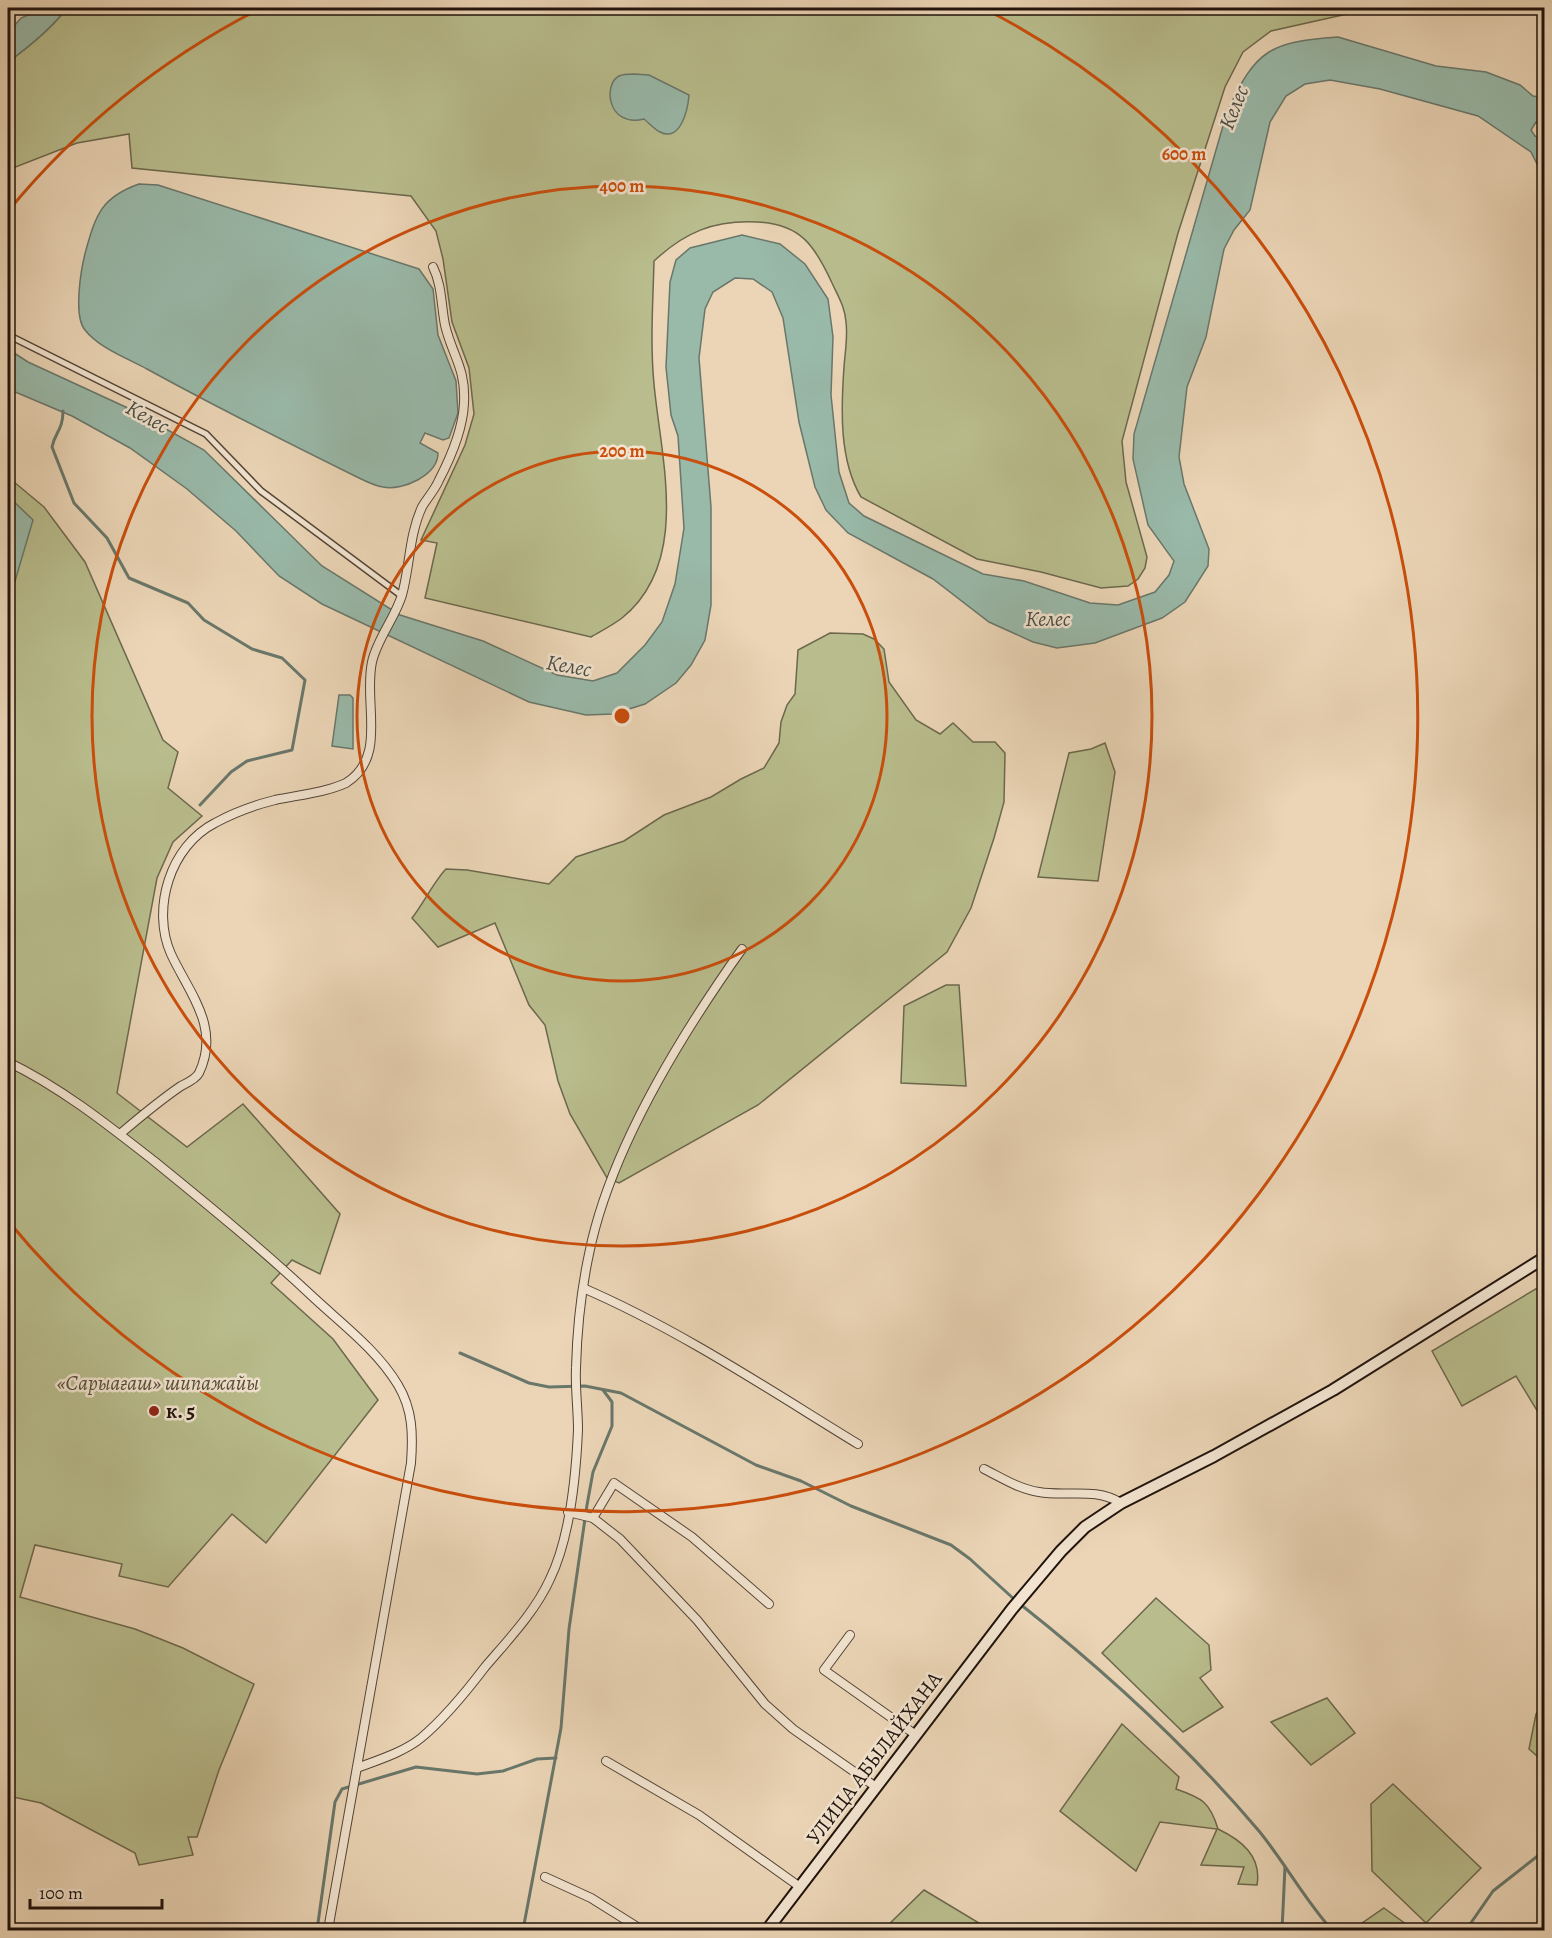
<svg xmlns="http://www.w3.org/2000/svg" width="1552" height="1938" font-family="Alegreya,serif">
<rect width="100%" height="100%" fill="#ebd5b6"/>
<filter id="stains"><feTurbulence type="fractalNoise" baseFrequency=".00333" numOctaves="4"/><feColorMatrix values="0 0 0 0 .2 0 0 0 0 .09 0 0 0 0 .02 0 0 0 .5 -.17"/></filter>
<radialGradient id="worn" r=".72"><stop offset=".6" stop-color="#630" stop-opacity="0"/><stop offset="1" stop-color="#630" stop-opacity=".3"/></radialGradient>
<g fill="#b9bd8d" stroke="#6c684d" stroke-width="1.5">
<path d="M 67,8 L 1374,8 L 1271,31 L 1243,52 L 1225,87 L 1178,233 L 1122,441 L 1126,482 L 1147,557 L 1145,568 L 1138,579 L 1128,586 L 1101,588 L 1041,572 L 977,559 L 861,497 C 839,460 841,409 844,367 C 845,353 848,336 846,322 C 845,307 838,296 832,283 C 815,246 801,224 757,222 C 714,220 685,232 654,261 C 653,302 650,343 654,384 C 661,460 691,562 622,618 C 613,625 601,631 591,637 L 425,598 L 437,543 L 421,540 L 465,445 L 474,414 L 469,368 L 452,322 L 443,259 L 436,231 L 411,196 L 132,168 L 129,134 L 77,143 L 8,170 L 8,62 C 30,46 51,29 67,8 Z"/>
<polygon points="8,477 44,507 85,562 163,740 178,752 168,788 202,816 173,842 157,878 117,1093 187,1147 243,1104 340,1214 320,1274 292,1260 271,1283 333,1339 378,1400 266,1543 232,1514 168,1587 119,1576 122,1564 35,1545 20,1597 135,1629 183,1648 254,1684 219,1770 197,1837 188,1837 193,1855 139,1865 135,1853 41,1803 8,1796"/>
<path d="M 830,633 L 863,634 L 874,639 L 884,649 L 889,682 L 916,720 L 940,734 L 953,723 L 973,742 L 995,742 L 1005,753 L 1004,802 L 994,838 L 971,908 L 947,952 L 758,1105 L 619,1183 L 607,1178 L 570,1114 L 558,1081 L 545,1025 L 529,1005 L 495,923 L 438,947 L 412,918 C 423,904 435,880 446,869 L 467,870 L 549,884 L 576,857 L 624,841 L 664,815 L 711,797 L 741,779 L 764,768 L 779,743 L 781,722 L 787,705 L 795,694 L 798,650 Z"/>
<polygon points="1105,743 1115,772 1098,881 1038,877 1069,753 1091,749"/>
<polygon points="946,985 959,985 966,1086 901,1083 904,1006"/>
<polygon points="1544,1284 1544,1422 1516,1376 1462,1406 1432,1351"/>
<polygon points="1156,1598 1209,1645 1211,1670 1200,1678 1223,1707 1183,1732 1102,1653"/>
<polygon points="1327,1698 1355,1733 1311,1765 1271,1722"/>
<polygon points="1544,1702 1544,1762 1529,1749 1536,1714"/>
<path d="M 1122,1724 L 1179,1777 L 1176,1789 C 1202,1798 1210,1802 1218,1829 C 1241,1840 1262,1856 1257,1885 L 1238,1884 L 1244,1867 L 1201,1865 L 1217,1829 L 1160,1822 L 1136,1871 L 1060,1811 Z"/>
<polygon points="1393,1784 1481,1868 1426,1923 1372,1871 1371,1804"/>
<polygon points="924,1890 979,1923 975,1930 883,1930"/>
<polygon points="1384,1908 1414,1930 1352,1930"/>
</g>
<g fill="#99b9a9" stroke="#69776b" stroke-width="1.5">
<path d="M 39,8 L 67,8 C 51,29 30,46 8,62 L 8,33 L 21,18 L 35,12 Z"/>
<path d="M 1338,37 L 1436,66 L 1486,72 L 1520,85 L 1533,96 L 1540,97 L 1540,87 L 1544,85 L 1544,126 L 1536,122 L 1531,130 L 1535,136 L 1544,139 L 1544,149 L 1538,145 L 1539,156 L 1544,162 L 1544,178 L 1531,152 L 1478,116 L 1380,89 L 1330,80 L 1305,84 L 1286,96 L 1270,122 L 1250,210 L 1234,230 L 1224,249 L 1206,337 L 1187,387 L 1179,457 L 1184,484 L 1209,549 L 1208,566 L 1185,602 L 1162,618 L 1095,643 L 1057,648 L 1033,642 L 989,622 L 933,579 L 848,533 L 826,510 L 815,487 L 799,422 L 783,318 L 772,292 L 753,279 L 735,278 L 713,292 L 705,309 L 699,358 L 711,507 L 711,605 L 705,640 L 691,665 L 676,683 L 645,704 L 613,714 L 586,715 L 529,702 L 322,604 L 279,576 L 236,531 L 187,489 L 130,448 L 72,416 L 8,389 L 8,349 L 28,362 L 130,409 L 204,450 L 322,566 L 400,615 L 483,641 L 557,675 L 593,681 L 617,673 L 645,645 L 662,622 L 675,584 L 684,528 L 678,436 L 671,415 L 666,367 L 670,282 L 676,260 L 690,248 L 742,235 L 780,244 L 805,264 L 828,299 L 833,337 L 831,395 L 839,472 L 849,503 L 864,516 L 983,574 L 1024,581 L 1090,603 L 1118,605 L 1155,592 L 1169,575 L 1174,561 L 1148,525 L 1133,459 L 1134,434 L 1227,112 C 1256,49 1270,42 1338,37 Z"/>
<path d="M 634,74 L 649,75 L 689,95 C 688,108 681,143 660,132 C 655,130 649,123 644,119 C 607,128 603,84 619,76 C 623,74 630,74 634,74 Z"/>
<path d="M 139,184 L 158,185 L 419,269 L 433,289 L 438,335 L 456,381 L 458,413 L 449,438 L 443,440 L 425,433 L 420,443 L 438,453 C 438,475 403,491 383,487 C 375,486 365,481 357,477 C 286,442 216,407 147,369 C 127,358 99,348 85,330 C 73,316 81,268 86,250 C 96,214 102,197 139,184 Z"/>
<polygon points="8,496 33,520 8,605"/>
<polygon points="339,695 350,695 353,698 353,749 332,746"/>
</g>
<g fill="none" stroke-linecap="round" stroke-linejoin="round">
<g stroke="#69776b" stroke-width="3">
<path d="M 63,411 C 63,430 55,432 52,447 L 74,503 L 107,538 L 129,578 L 188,603 L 204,620 L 252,649 L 282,658 L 305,680 L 292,750 L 247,761 L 231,772 L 200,805"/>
<polyline points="460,1353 529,1383 549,1387 585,1386 621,1393 756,1465 801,1481 851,1506 951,1545 970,1559 1015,1600"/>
<path d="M 1020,1604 C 1106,1672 1188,1747 1259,1831 C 1285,1863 1305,1900 1332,1930"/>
<polyline points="317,1930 335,1802 342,1789 416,1767 477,1774 503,1771 537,1759 556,1758"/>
<polyline points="523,1930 561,1728 569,1629 587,1505 593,1472 612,1426 612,1402 603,1390"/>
<polyline points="1282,1930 1285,1867"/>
<polyline points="1466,1930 1493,1891 1544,1851"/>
</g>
<defs>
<polyline id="pedestrian" points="8,335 206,434 261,491 402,596"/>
<g id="minor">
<path d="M 8,1062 C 60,1087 108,1125 154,1161 C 208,1205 262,1249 313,1297 C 342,1324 377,1350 398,1385 C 413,1410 413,1435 411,1463 L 328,1930"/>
<path d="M 120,1134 C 140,1117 159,1101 181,1086 C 187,1083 196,1079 199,1073 C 221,1027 189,993 171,954 C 151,909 170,846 215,823 C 233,813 255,805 275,800 C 298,795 324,793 346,783 C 388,757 363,703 372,662 C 377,639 395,618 402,595 C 410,566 409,535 422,507 C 427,498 435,490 439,480 C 451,457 463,429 464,403 C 466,368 452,355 445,325 C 441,305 442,285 433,267"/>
<path d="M 583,1288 C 680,1330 768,1389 858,1444"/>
<path d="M 984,1469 C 1002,1478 1019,1489 1039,1492 C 1067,1497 1095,1487 1121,1503"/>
<polyline points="568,1512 593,1518 620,1539 697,1620 765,1704 793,1729 876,1787"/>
<polyline points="593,1518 614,1483 692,1537 769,1604"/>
<polyline points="850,1635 824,1670 916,1735"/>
<polyline points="606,1761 699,1815 800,1887"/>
<path d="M 357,1768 C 378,1760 404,1752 421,1738 C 445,1718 466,1692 485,1667 C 508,1640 535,1612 550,1579 C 570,1538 576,1475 578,1430 C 578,1409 575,1388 576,1368 C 577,1330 581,1291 589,1254 C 610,1149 681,1035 742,949"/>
<polyline points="545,1877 591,1898 642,1930"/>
</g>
<polyline id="secondary" points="767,1930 1012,1609 1061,1551 1085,1527 1121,1503 1214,1456 1333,1390 1544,1258"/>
</defs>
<use href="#pedestrian" stroke="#534437" stroke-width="8"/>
<use href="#minor" stroke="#534437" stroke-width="10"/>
<use href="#secondary" stroke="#20130d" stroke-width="14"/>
<use href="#pedestrian" stroke="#f2e4d0" stroke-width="5"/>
<use href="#minor" stroke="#f2e4d0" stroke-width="8"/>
<use href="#secondary" stroke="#f2e4d0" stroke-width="10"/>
</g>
<g fill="none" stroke="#ca4e0c" stroke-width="3">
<circle cx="622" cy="716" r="265"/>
<circle cx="622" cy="716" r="530"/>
<path d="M9 210A795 795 0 0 1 261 8M983 8A795 795 0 1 1 9 1222"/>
</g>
<circle fill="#8f2418" stroke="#f2e4d0" stroke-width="2" cx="154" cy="1411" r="6"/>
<g text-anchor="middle" stroke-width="5" stroke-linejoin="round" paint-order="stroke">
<g font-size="21" font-style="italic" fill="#564e3a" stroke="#f2e4d0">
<text x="158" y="1390">«Сарыағаш» шипажайы</text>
</g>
<g font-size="21" font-weight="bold" fill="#20130d" stroke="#f2e4d0" text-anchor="start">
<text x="166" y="1418">к. 5</text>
</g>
<g font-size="21" fill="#20130d" stroke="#f2e4d0">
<text transform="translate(874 1758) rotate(-53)" y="7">УЛИЦА АБЫЛАЙХАНА</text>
</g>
<g font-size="22" font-style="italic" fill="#4a4d44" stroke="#f2e4d0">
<text transform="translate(1233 107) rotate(-68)" y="8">Келес</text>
<text transform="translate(148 416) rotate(29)" y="8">Келес</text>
<text x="1048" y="626">Келес</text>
<text transform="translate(569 665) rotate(10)" y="8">Келес</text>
</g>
</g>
<circle cx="622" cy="716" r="9" fill="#ca4e0c" stroke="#f2e4d0" stroke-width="3"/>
<g font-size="18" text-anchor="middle" font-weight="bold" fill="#ca4e0c" stroke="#f2e4d0" stroke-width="5" stroke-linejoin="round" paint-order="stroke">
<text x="1184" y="160">600 m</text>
<text x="622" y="192">400 m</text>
<text x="622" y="457">200 m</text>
</g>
<rect width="1552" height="1938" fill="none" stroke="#ebd5b6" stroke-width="30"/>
<rect x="9" y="9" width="1534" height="1920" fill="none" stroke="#20130d" stroke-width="3"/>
<rect x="15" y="15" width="1522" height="1908" fill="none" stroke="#20130d" stroke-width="1.5"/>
<path d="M30 1899v9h132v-9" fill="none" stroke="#20130d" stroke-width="3"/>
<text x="39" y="1899" font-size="18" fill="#20130d" stroke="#f2e4d0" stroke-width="4.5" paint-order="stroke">100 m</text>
<rect width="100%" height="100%" filter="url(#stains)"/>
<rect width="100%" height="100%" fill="url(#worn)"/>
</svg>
